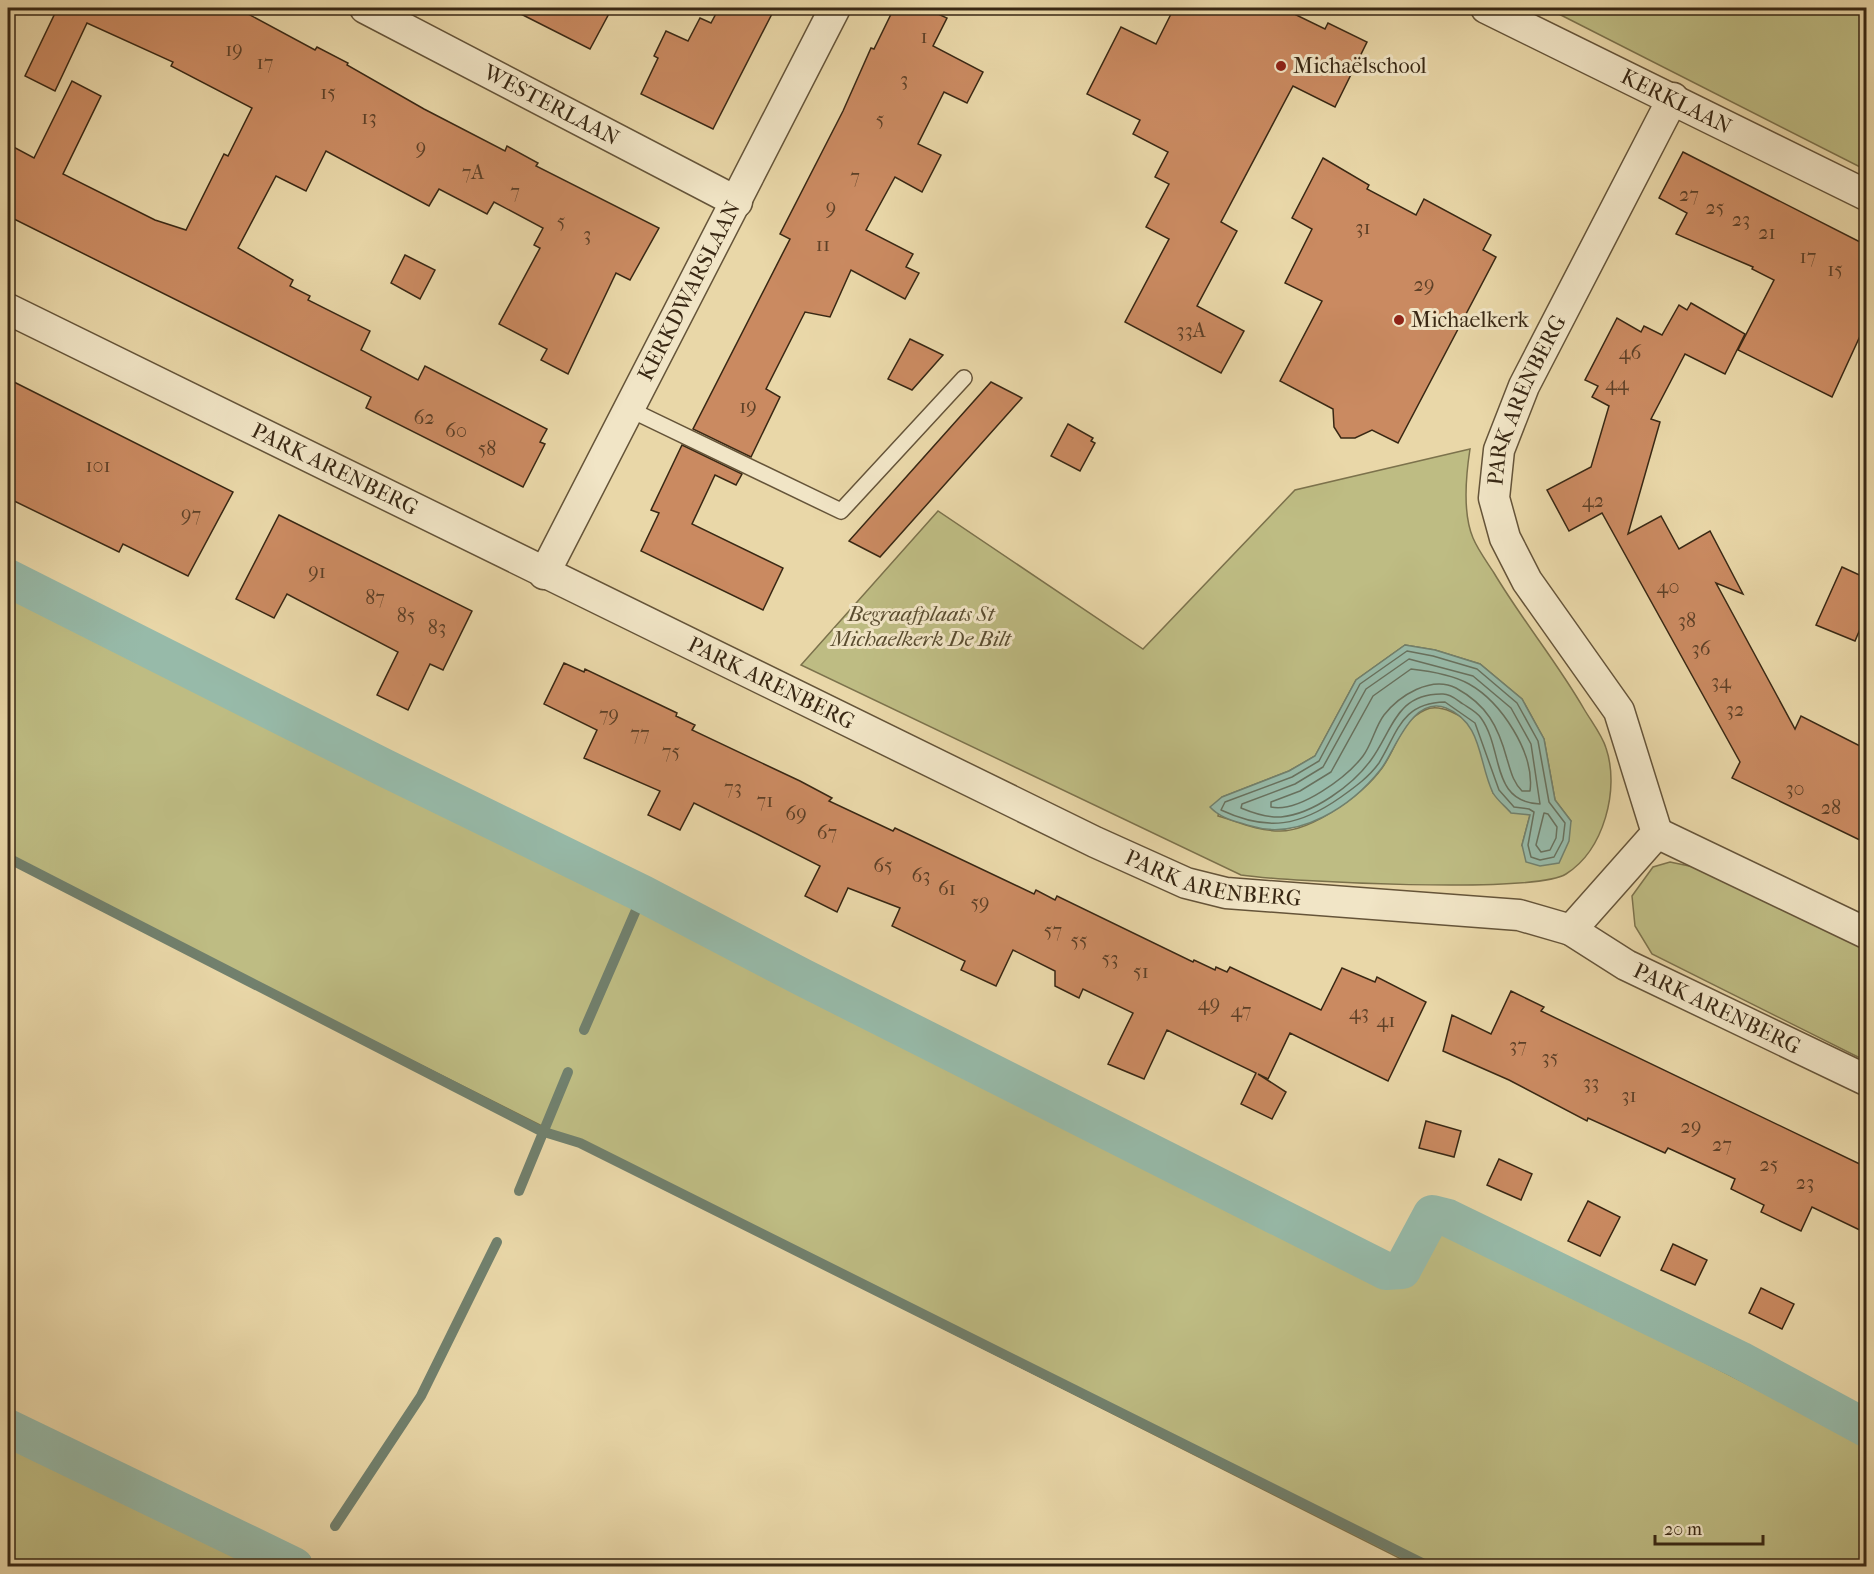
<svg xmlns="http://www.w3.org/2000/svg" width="1874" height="1574" font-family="'IM FELL French Canon',serif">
<rect width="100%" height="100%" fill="#e9d7a8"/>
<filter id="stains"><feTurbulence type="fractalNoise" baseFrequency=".00333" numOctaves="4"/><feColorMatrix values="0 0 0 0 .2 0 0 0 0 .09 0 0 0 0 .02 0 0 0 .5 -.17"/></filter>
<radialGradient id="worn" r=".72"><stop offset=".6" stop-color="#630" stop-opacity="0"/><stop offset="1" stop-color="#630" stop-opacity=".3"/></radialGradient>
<g fill="#bebc83" stroke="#7c724c" stroke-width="1.5" fill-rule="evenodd">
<path d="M 1547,8 L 1866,8 L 1866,170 Z"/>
<path d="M 1470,449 C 1466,475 1462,512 1473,538 C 1478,550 1487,562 1494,573 C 1522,620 1557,662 1584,709 C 1591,721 1602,735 1606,748 C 1620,789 1604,850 1566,874 C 1534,894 1288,882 1241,875 L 801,665 L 938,511 L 1143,649 L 1295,490 ZM 1405,645 L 1435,650 L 1480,664 L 1522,699 L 1544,739 L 1555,800 L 1571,821 L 1522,845 L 1530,815 L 1493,793 C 1487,772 1482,748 1472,728 C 1464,715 1439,703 1425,710 C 1400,721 1397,748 1382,768 C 1364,793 1313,831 1280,831 C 1258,831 1238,822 1218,816 L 1222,797 L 1289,771 L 1315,756 L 1356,680 Z"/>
<path d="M 8,576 L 1398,1261 L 1437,1225 L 1866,1445 L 1866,1566 L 1415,1566 L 8,857 Z"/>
<path d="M 1670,862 L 1694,867 L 1866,945 L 1866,1061 L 1652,954 L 1635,926 L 1632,896 L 1653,867 Z"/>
<path d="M 8,1425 L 296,1566 L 8,1566 Z"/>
</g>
<path fill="#97baa9" stroke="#71806d" stroke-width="1.5" d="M 1405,645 L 1435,650 L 1480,664 L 1522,699 L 1544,739 L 1555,800 L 1571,821 L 1569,841 L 1559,863 L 1540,866 L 1526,862 L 1522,845 L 1530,815 L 1511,813 C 1506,807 1497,800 1493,793 C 1478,762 1483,723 1446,708 C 1412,695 1395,751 1381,769 C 1352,806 1299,841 1251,826 C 1236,821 1221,819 1210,807 L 1222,797 L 1289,771 L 1315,756 L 1356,680 Z"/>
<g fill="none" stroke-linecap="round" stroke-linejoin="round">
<g stroke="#68715e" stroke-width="1.5">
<path d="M 1407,651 L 1433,656 L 1477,669 L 1517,703 L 1538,741 L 1549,802 L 1565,823 L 1563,840 L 1554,857 L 1540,860 L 1531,857 L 1528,845 L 1534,812 L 1529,809 L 1514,807 L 1499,790 L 1475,723 L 1445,702 C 1401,703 1398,732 1379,763 C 1369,777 1355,787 1341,797 C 1300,826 1268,832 1221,810 L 1225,802 L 1292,777 L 1319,761 L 1360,684 Z"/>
<path d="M 1409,659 L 1473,676 L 1511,708 L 1531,744 L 1540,804 C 1490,802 1504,750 1481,718 C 1477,712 1469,708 1463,704 C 1457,700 1451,694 1443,694 C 1396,693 1393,730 1371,760 C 1353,785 1313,814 1281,817 C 1267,818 1253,813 1241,808 L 1242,804 L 1295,784 L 1323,767 L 1366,689 Z"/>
<path d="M 1411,669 C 1429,671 1453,675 1469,684 C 1501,702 1535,753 1530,791 L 1522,791 C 1513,782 1511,772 1507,759 C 1498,726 1487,705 1456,688 C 1431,675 1399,696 1384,715 C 1375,727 1372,744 1363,756 C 1347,777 1299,813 1271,807 L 1271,802 L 1300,791 L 1331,772 L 1373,696 Z"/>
<path d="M 1544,813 L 1548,814 L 1557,827 L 1556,838 L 1550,850 L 1541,852 L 1536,845 Z"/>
</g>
<g stroke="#71806d" stroke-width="10">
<path d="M 8,858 L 541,1131 L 580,1143 L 1428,1566"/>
<path d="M 584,1030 L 643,894"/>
<path d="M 519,1191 L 568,1072"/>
<path d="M 335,1526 L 421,1396 L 497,1242"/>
<path d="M 298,1566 L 306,1559"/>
</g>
<g stroke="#97baa9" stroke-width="38">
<path d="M 8,578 L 385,768 L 643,894 L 802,977 L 1386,1271 L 1402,1270 L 1432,1214 L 1448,1218 L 1740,1360 L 1866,1428"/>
<path d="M 8,1428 L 294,1566"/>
</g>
</g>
<g fill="#ca8a61" stroke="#392814" stroke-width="1.5">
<path d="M 52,8 L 237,8 L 315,50 L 317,47 L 348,63 L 347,65 L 424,109 L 505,151 L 507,146 L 538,163 L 536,166 L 659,228 L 630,280 L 616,273 L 568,374 L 541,360 L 547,349 L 499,324 L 540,248 L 534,245 L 543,228 L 494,202 L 487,214 L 439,189 L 429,206 L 326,151 L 306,191 L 276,176 L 238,248 L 293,280 L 290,286 L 310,296 L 308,300 L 370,331 L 361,350 L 418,380 L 425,366 L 547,429 L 540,442 L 545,444 L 523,487 L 366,408 L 371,397 L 8,216 L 8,144 L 34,158 L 72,81 L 101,96 L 63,174 L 155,220 L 186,230 L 224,154 L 228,156 L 252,108 L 171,66 L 173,62 L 87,23 L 55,91 L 25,76 L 57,9 Z"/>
<path d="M 509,8 L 612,8 L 590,49 Z"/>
<path d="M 719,8 L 775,8 L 713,129 L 641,94 L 658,58 L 654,56 L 666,31 L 688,41 L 700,18 L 711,23 Z"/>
<path d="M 894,8 L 925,8 L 947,18 L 933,46 L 983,72 L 967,103 L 944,92 L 918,144 L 941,155 L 922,192 L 895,177 L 866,230 L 913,254 L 906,267 L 919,273 L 905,299 L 851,270 L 830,317 L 805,312 L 766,389 L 780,397 L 751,457 L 693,429 L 790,239 L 780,234 L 843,111 L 871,48 L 874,49 Z"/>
<path d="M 1174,8 L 1282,8 L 1325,29 L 1328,23 L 1367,42 L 1335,107 L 1293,86 L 1221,222 L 1237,231 L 1197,306 L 1244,331 L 1221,373 L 1125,322 L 1169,239 L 1146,227 L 1169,184 L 1155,177 L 1168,152 L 1133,134 L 1140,120 L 1087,94 L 1121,27 L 1156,44 Z"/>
<path d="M 1683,152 L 1866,245 L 1866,323 L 1832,397 L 1738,350 L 1774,280 L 1752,269 L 1753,267 L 1676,234 L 1687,213 L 1659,198 Z"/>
<path d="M 1323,158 L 1369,185 L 1367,189 L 1416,215 L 1424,199 L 1491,235 L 1483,250 L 1496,257 L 1398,443 L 1372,430 L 1355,438 L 1341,438 L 1334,427 L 1333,409 L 1280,381 L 1322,301 L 1285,283 L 1312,229 L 1292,218 Z"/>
<path d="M 405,255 L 435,270 L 420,299 L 391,283 Z"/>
<path d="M 1691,303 L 1745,334 L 1725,374 L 1685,354 L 1651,419 L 1660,422 L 1628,534 L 1661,516 L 1679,549 L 1710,531 L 1743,594 L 1716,583 L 1795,729 L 1801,716 L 1866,749 L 1866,843 L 1732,778 L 1740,762 L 1602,513 L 1569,531 L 1547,490 L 1591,467 L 1609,406 L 1592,397 L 1598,386 L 1585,380 L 1617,318 L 1641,332 L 1644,326 L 1662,335 L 1679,305 L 1687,310 Z"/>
<path d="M 910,339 L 943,355 L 912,390 L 888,379 Z"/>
<path d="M 8,379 L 233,492 L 188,576 L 123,544 L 119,552 L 8,498 Z"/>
<path d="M 991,382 L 1022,398 L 880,557 L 849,541 Z"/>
<path d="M 1068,424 L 1093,438 L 1091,441 L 1095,443 L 1080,471 L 1051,456 Z"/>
<path d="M 682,445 L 742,474 L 736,485 L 715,475 L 692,524 L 783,568 L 763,610 L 641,551 L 659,513 L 651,510 Z"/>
<path d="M 279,515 L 472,611 L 443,670 L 430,664 L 408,710 L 377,695 L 398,652 L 287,594 L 274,618 L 236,599 Z"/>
<path d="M 1842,567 L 1866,578 L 1866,615 L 1855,641 L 1816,625 Z"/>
<path d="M 564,663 L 584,672 L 585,669 L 677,713 L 676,716 L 695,725 L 692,730 L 800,781 L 832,798 L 829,801 L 893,831 L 895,828 L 1034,894 L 1036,890 L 1055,900 L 1057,896 L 1193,962 L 1194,960 L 1215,970 L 1216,967 L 1227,972 L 1230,967 L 1321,1010 L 1342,968 L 1375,982 L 1377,977 L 1426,1002 L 1388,1081 L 1290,1033 L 1268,1079 L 1258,1074 L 1286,1092 L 1272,1119 L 1241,1104 L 1256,1073 L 1167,1030 L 1144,1079 L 1108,1064 L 1133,1013 L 1083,989 L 1079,998 L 1055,986 L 1055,971 L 1013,950 L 996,986 L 961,970 L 965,961 L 892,926 L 900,908 L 848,888 L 837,912 L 805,896 L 820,866 L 757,834 L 694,803 L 680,830 L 648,815 L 660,791 L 584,758 L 597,730 L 544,704 Z"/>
<path d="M 1511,991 L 1544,1007 L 1541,1011 L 1866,1167 L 1866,1233 L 1812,1207 L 1801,1231 L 1761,1212 L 1764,1205 L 1731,1189 L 1735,1179 L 1668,1148 L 1665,1153 L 1588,1118 L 1587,1121 L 1509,1080 L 1443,1051 L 1452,1015 L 1491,1034 Z"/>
<path d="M 1426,1121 L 1461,1131 L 1454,1157 L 1419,1148 Z"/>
<path d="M 1499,1159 L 1532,1174 L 1521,1200 L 1487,1185 Z"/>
<path d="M 1588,1201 L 1620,1217 L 1600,1256 L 1568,1241 Z"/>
<path d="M 1673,1244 L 1707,1260 L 1695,1285 L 1661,1270 Z"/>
<path d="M 1761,1288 L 1794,1304 L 1782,1329 L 1749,1313 Z"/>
</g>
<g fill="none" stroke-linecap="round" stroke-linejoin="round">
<defs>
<path id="lane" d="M 631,410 L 841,511 L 964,378"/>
<g id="street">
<path id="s1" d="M 365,8 L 737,202"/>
<path id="s2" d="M 1486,8 L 1866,195"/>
<path id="s3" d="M 8,309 L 1095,842 L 1186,883 L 1226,893 L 1519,915 L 1571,930 L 1657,833 L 1619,711 L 1527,581 L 1505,538 L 1494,498 L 1499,450 L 1524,386 L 1673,98"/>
<path id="s4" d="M 544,574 L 835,8"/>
<path d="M 1657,833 L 1866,933"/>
<path id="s5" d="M 1571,930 L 1626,965 L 1866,1080"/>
</g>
</defs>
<use href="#lane" stroke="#655439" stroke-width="18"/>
<use href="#street" stroke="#655439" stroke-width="33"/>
<use href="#lane" stroke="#f1e5c6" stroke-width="15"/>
<use href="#street" stroke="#f1e5c6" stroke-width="30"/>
</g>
<g fill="#8f2418" stroke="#f1e5c6" stroke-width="2">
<circle cx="1281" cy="66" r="6"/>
<circle cx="1399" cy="320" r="6"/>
</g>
<g text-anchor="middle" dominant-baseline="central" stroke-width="6" stroke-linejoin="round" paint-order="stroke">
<g font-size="20" fill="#5d4027">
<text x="924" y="36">1</text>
<text x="234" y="49">19</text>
<text x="265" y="62">17</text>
<text x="904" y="79">3</text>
<text x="328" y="92">15</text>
<text x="369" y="117">13</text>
<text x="880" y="119">5</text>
<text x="421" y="147">9</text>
<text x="473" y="172">7A</text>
<text x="855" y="176">7</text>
<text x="515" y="191">7</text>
<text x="1689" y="194">27</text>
<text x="831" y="207">9</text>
<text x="1715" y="207">25</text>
<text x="1741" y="219">23</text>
<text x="561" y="221">5</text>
<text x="1363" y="227">31</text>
<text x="1767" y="232">21</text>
<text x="587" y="234">3</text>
<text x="823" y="244">11</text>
<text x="1808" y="256">17</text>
<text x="1835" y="269">15</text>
<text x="1424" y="284">29</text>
<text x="1191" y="330">33A</text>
<text x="1630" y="352">46</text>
<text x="1617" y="383">44</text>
<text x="748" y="406">19</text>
<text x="424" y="417">62</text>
<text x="456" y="430">60</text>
<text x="487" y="448">58</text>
<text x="98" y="465">101</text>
<text x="1593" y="500">42</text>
<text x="191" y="514">97</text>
<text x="317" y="571">91</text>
<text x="1668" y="586">40</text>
<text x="375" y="597">87</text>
<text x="406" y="615">85</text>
<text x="1687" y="620">38</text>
<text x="437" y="627">83</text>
<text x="1701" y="648">36</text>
<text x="1721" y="681">34</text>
<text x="1735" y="709">32</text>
<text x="609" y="714">79</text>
<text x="640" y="733">77</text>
<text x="671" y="751">75</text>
<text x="733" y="787">73</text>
<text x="1795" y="788">30</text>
<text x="765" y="800">71</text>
<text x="1831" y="807">28</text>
<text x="796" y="813">69</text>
<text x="827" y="832">67</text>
<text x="883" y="865">65</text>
<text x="921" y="875">63</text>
<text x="947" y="888">61</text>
<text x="980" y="902">59</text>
<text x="1053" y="930">57</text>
<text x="1079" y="940">55</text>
<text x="1110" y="958">53</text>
<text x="1141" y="971">51</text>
<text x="1209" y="1003">49</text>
<text x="1241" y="1010">47</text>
<text x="1359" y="1012">43</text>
<text x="1386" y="1020">41</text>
<text x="1518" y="1045">37</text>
<text x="1550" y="1057">35</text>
<text x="1591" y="1082">33</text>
<text x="1629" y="1095">31</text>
<text x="1691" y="1126">29</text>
<text x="1722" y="1144">27</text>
<text x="1769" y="1164">25</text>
<text x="1805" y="1182">23</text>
</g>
<g font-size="22" fill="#392814" stroke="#f1e5c6" text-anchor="start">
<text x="1293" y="66">Michaëlschool</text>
<text x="1411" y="320">Michaelkerk</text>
</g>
<g font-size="22" fill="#392814" stroke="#f1e5c6">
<text stroke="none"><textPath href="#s2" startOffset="212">KERKLAAN</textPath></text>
<text stroke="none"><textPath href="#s1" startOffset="210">WESTERLAAN</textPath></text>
<text stroke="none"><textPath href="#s4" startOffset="318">KERKDWARSLAAN</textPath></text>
<text stroke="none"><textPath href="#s3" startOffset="2310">PARK ARENBERG</textPath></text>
<text stroke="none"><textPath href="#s3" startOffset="364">PARK ARENBERG</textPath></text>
<text stroke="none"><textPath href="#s3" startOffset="850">PARK ARENBERG</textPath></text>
<text stroke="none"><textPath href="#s3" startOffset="1336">PARK ARENBERG</textPath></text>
<text stroke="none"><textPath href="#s5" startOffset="166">PARK ARENBERG</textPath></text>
</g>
<g font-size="22" font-style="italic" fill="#5a4d30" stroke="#f1e5c6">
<text x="921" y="614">Begraafplaats St<tspan x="921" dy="25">Michaelkerk De Bilt</tspan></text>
</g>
</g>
<rect width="1874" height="1574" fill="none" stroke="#e9d7a8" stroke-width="30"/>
<rect x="9" y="9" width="1856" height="1556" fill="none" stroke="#392814" stroke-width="3"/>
<rect x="15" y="15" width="1844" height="1544" fill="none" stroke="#392814" stroke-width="1.5"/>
<path d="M1655 1535v9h108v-9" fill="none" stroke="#392814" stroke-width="3"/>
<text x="1664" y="1535" font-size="18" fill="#392814" stroke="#f1e5c6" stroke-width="4.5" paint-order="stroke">20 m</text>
<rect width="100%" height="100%" filter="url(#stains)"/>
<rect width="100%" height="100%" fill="url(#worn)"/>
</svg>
